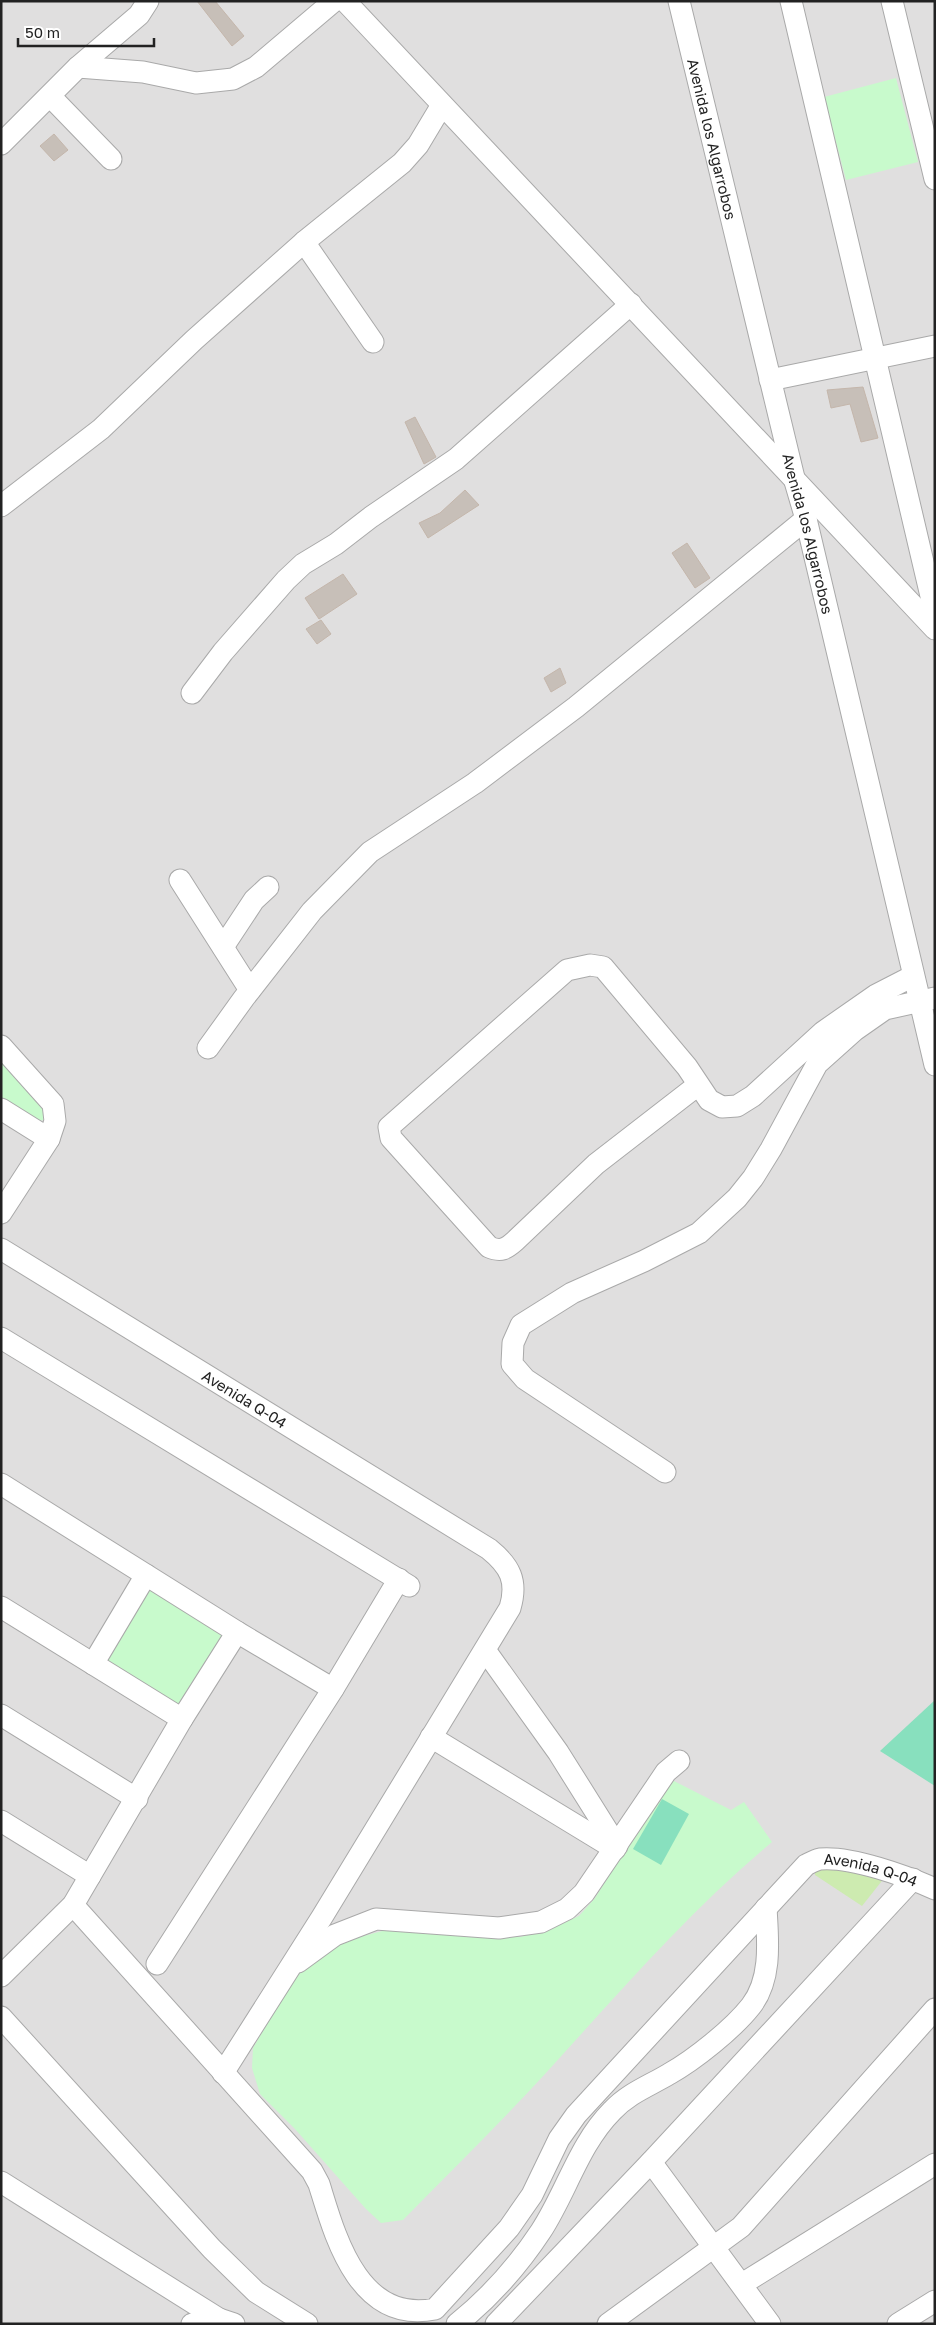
<svg xmlns="http://www.w3.org/2000/svg" width="936" height="2325" font-family="'Golos Text',sans-serif">
<rect width="100%" height="100%" fill="#f2efe9"/>
<rect fill="#e0dfdf" x="1" y="1" width="934" height="2323"/>
<path fill="#cdebb0" d="M 815,1866 L 885,1877 L 862,1906 L 815,1875 Z"/>
<g fill="#c8facc">
<path d="M 896,78 L 918,162 L 846,180 L 824,97 Z"/>
<path d="M 1,1055 L 47,1106 L 43,1120 L 35,1122 L 1,1103 Z"/>
<path d="M 151,1587 L 228,1629 L 180,1708 L 107,1664 L 107,1657 Z"/>
<path d="M 670,1779 L 731,1810 L 744,1802 L 772,1842 C 689,1911 618,1994 545,2074 C 499,2124 450,2172 403,2220 L 381,2223 L 366,2209 L 295,2129 L 260,2094 L 252,2068 L 253,2048 L 296,1974 L 337,1943 L 390,1929 L 520,1937 L 548,1930 L 579,1916 L 595,1898 Z"/>
</g>
<g fill="#88e0be">
<path d="M 935,1700 L 935,1786 L 880,1751 Z"/>
<path d="M 662,1799 L 689,1814 L 661,1865 L 633,1849 Z"/>
</g>
<g fill="#c7bfb8" stroke="#c4b6ab">
<path d="M 197,1 L 215,1 L 244,36 L 232,46 Z"/>
<path d="M 54,134 L 68,150 L 54,161 L 40,146 Z"/>
<path d="M 863,387 L 878,438 L 861,442 L 850,404 L 831,408 L 827,390 Z"/>
<path d="M 415,417 L 436,457 L 424,464 L 405,422 Z"/>
<path d="M 465,490 L 479,505 L 428,538 L 419,523 L 440,513 Z"/>
<path d="M 687,543 L 710,578 L 695,588 L 672,553 Z"/>
<path d="M 343,574 L 357,594 L 319,619 L 305,598 Z"/>
<path d="M 321,620 L 331,634 L 317,644 L 306,629 Z"/>
<path d="M 560,668 L 566,683 L 551,692 L 544,678 Z"/>
</g>
<g fill="none" stroke-linecap="round" stroke-linejoin="round">
<defs>
<g id="minor">
<path d="M 345,1 L 935,629"/>
<path id="s1" d="M 679,1 L 794,478 L 806,519 L 935,1065"/>
<path d="M 791,1 L 935,613"/>
<path d="M 892,1 L 935,179"/>
<path d="M 78,67 L 143,72 L 196,83 L 233,79 L 256,67 L 334,1"/>
<path d="M 50,96 L 111,159"/>
<path d="M 1,144 L 78,67 L 139,15 L 148,1"/>
<path d="M 304,242 L 373,342"/>
<path d="M 770,380 L 935,346"/>
<path d="M 1,506 L 101,429 L 194,340 L 304,242 L 402,163 L 418,145 L 442,105"/>
<path d="M 192,693 L 223,652 L 286,580 L 303,564 L 336,544 L 371,517 L 456,459 L 631,304"/>
<path d="M 180,880 L 250,990"/>
<path d="M 223,947 L 254,900 L 268,887"/>
<path d="M 1,1046 L 53,1104 L 55,1121 L 49,1139 L 1,1213"/>
<path d="M 208,1048 L 244,998 L 312,911 L 370,852 L 475,783 L 576,707 L 806,519"/>
<path d="M 698,1085 L 596,1164 L 515,1241 C 506,1249 501,1252 489,1247 L 391,1138 L 389,1127 L 567,970 L 590,965 L 603,967 L 687,1067 L 709,1100 L 722,1107 L 737,1106 L 753,1096 L 823,1032 L 876,995 L 913,976"/>
<path d="M 1,1109 L 49,1139"/>
<path id="s2" d="M 1,1249 L 489,1549 C 510,1566 518,1581 510,1608 L 322,1917 L 223,2073"/>
<path d="M 1,1338 L 409,1586"/>
<path d="M 665,1472 L 525,1379 L 512,1364 L 513,1343 L 521,1325 L 572,1293 L 644,1261 L 699,1233 L 737,1198 L 753,1178 L 771,1149 L 817,1064 L 855,1030 L 885,1009 L 935,998"/>
<path d="M 1,1484 L 237,1632 L 333,1689"/>
<path d="M 1,1607 L 182,1719"/>
<path d="M 485,1650 L 558,1752 L 617,1846"/>
<path d="M 93,1664 L 146,1575"/>
<path d="M 1,1715 L 137,1799"/>
<path d="M 431,1737 L 615,1849"/>
<path d="M 1,1821 L 90,1876"/>
<path id="s3" d="M 73,1905 L 312,2171 L 319,2184 C 334,2232 357,2325 435,2309 L 509,2228 L 532,2195 L 559,2139 L 576,2115 L 806,1865 C 810,1863 815,1860 820,1859 C 851,1856 906,1876 935,1889"/>
<path d="M 298,1962 L 335,1935 L 376,1919 L 499,1928 L 541,1922 L 567,1909 L 584,1893 L 666,1772 L 679,1761"/>
<path d="M 157,1964 L 333,1689 L 399,1579"/>
<path d="M 1,1976 L 73,1905 L 182,1719 L 237,1632"/>
<path d="M 1,2017 L 212,2249 L 256,2292 L 307,2324"/>
<path d="M 651,2162 L 770,2324"/>
<path d="M 1,2182 L 219,2319"/>
<path d="M 742,2284 L 935,2164"/>
<path d="M 192,2324 L 219,2319 L 234,2324"/>
<path d="M 457,2324 C 489,2298 518,2266 541,2231 C 566,2193 579,2144 612,2111 C 629,2093 649,2086 669,2074 C 694,2060 733,2029 751,2006 C 772,1979 768,1941 766,1908"/>
<path d="M 496,2324 L 651,2162 L 913,1879"/>
<path d="M 608,2324 L 741,2227 L 935,2009"/>
<path d="M 898,2324 L 935,2301"/>
</g>
</defs>
<use href="#minor" stroke="#a9a9a9" stroke-width="23"/>
<use href="#minor" stroke="#fff" stroke-width="21"/>
</g>
<g text-anchor="middle" dominant-baseline="central" stroke-width="5" stroke-linejoin="round" paint-order="stroke">
<g font-size="15" fill="#222" stroke="#fff">
<text stroke="none"><textPath href="#s1" startOffset="142">Avenida los Algarrobos</textPath></text>
<text stroke="none"><textPath href="#s1" startOffset="548">Avenida los Algarrobos</textPath></text>
<text stroke="none"><textPath href="#s2" startOffset="286">Avenida Q-04</textPath></text>
<text stroke="none"><textPath href="#s3" startOffset="1211">Avenida Q-04</textPath></text>
</g>
</g>
<rect width="936" height="2325" fill="none" stroke="#222222" stroke-width="5"/>
<path d="M18 38v8h136v-8" fill="none" stroke="#222222" stroke-width="2.5"/>
<text x="25" y="38" font-size="15" fill="#222222" stroke="#ffffff" stroke-width="4" paint-order="stroke">50 m</text>
</svg>
